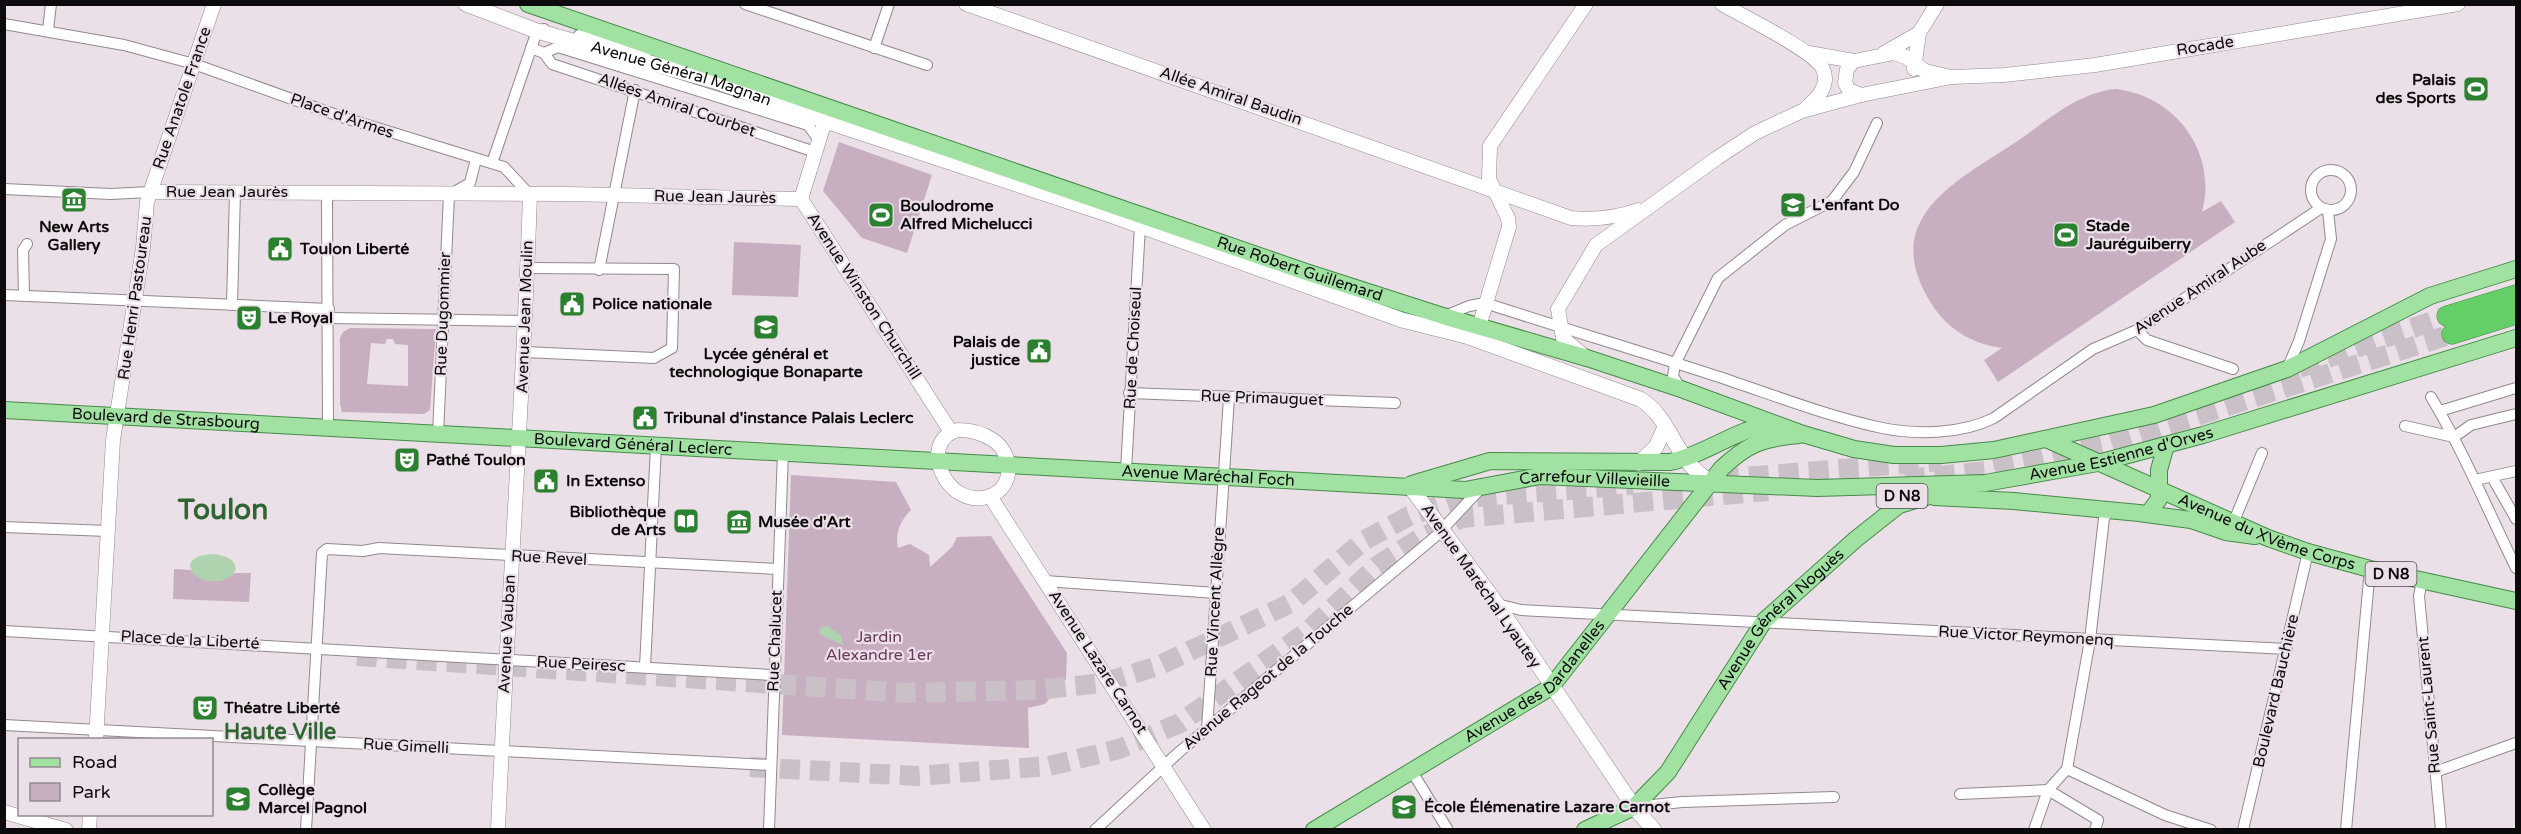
<svg xmlns="http://www.w3.org/2000/svg" width="2521" height="834" font-family="'Varela Round',sans-serif">
<rect width="100%" height="100%" fill="#ebe0e8"/>
<g fill="#c7aec0" fill-rule="evenodd">
<path d="M 2115,89 C 2176,95 2218,153 2202,212 L 2221,201 L 2235,222 L 1998,382 L 1984,360 L 2002,348 C 1972,344 1947,329 1931,303 C 1877,217 1959,180 2019,140 C 2049,119 2078,93 2115,89 Z"/>
<path d="M 839,142 L 932,175 L 907,253 L 862,238 L 823,191 Z"/>
<path d="M 734,242 L 801,245 L 798,297 L 732,295 Z"/>
<path d="M 350,328 L 436,329 L 430,410 L 424,414 L 342,412 L 340,404 L 340,338 L 343,332 ZM 387,339 L 393,339 L 395,344 L 408,345 L 408,386 L 367,384 L 371,343 L 385,344 Z"/>
<path d="M 791,475 L 896,482 L 911,510 C 900,521 895,533 898,548 L 910,544 L 929,555 L 930,567 L 952,547 L 957,537 L 991,536 L 1067,653 L 1066,679 L 1045,704 L 1028,708 L 1029,748 L 782,735 Z"/>
<path d="M 174,569 L 191,570 L 204,580 L 218,581 L 235,573 L 251,573 L 249,602 L 173,599 Z"/>
</g>
<g fill="#b0d3af">
<path d="M 214,554 C 224,556 234,557 236,569 C 229,587 194,585 190,566 C 192,555 204,555 214,554 Z"/>
<path d="M 827,626 L 841,635 L 843,645 L 819,634 L 821,627 Z"/>
</g>
<g fill="none" stroke-linecap="round" stroke-linejoin="round">
<g stroke="#cac0c7" stroke-width="20" stroke-dasharray="20 10" stroke-linecap="butt">
<path d="M 2299,368 L 2447,316"/>
<path d="M 1719,479 L 1941,461"/>
<path d="M 1905,479 L 1988,471 L 2109,444 L 2452,334"/>
<path d="M 357,656 L 908,693 L 1036,690 L 1103,683 L 1158,666 L 1291,603 L 1363,541 L 1409,516 L 1456,500 L 1478,497 L 1633,485"/>
<path d="M 750,767 L 917,776 L 1049,766 L 1119,749 L 1180,723 L 1308,631 L 1377,566 L 1419,539 L 1462,518 L 1768,491"/>
</g>
<defs>
<g id="minor">
<path d="M 745,4 L 927,65"/>
<path d="M 4,24 L 124,45 L 194,64 L 345,118 L 504,167 L 530,195"/>
<path d="M 48,30 L 51,4"/>
<path d="M 579,35 L 646,52"/>
<path d="M 531,48 L 544,53 L 552,64 L 815,152"/>
<path d="M 874,48 L 889,4"/>
<path d="M 544,53 L 558,47 L 808,125 L 819,140"/>
<path d="M 492,163 L 537,31 L 544,29"/>
<circle cx="2331" cy="190" r="20"/>
<path d="M 4,189 L 111,194 L 150,192"/>
<path d="M 599,270 L 635,90"/>
<path d="M 4,295 L 329,309"/>
<path d="M 24,296 L 23,250 L 27,244"/>
<path d="M 232,305 L 235,192"/>
<path d="M 1445,316 L 1469,306 L 1485,303 C 1562,328 1640,351 1716,376 C 1771,394 1826,416 1882,428 C 1917,435 1962,434 1994,418 L 2093,349 L 2137,330 L 2321,208"/>
<path d="M 328,318 L 526,321"/>
<path d="M 2137,330 L 2147,340 L 2233,369"/>
<path d="M 525,352 L 654,358 L 672,348 L 674,269 L 527,268"/>
<path d="M 2287,369 L 2299,341 L 2331,239 L 2328,211"/>
<path d="M 1681,389 L 1673,376 L 1675,364 L 1718,278 L 1785,225 L 1832,201 L 1854,172 L 1877,123"/>
<path d="M 1129,393 L 1395,403"/>
<path d="M 2431,397 C 2464,452 2488,511 2516,568"/>
<path d="M 2440,411 L 2516,388"/>
<path d="M 2405,426 L 2454,437 L 2471,425 L 2516,414"/>
<path d="M 328,428 L 327,200 L 331,193"/>
<path d="M 438,434 L 449,195 L 470,183 L 476,159"/>
<path d="M 1126,470 L 1140,226 L 1137,222"/>
<path d="M 2492,477 L 2516,519"/>
<path d="M 2475,480 L 2516,471"/>
<path d="M 2234,521 L 2262,453"/>
<path d="M 4,527 L 108,531"/>
<path d="M 1045,581 L 1216,593"/>
<path d="M 2422,581 L 2419,596 L 2441,830"/>
<path d="M 1497,604 L 1521,610 L 2287,649"/>
<path d="M 4,631 L 772,675"/>
<path d="M 645,667 L 656,446"/>
<path d="M 4,725 L 771,765"/>
<path d="M 1207,729 L 1229,398"/>
<path d="M 2067,769 L 2165,815 L 2211,830"/>
<path d="M 1411,770 L 1448,830"/>
<path d="M 2435,772 L 2516,743"/>
<path d="M 2048,790 L 2098,820 L 2095,830"/>
<path d="M 1960,794 L 2048,790"/>
<path d="M 1634,807 L 1682,802 L 1834,797"/>
<path d="M 306,830 L 322,553 L 327,549 L 363,551 L 379,548 L 778,569"/>
<path d="M 769,830 L 783,452"/>
<path d="M 1095,830 L 1178,753 L 1436,536 L 1481,488"/>
<path d="M 2034,830 L 2048,790 L 2067,769 L 2090,640 L 2104,518 L 2110,510"/>
<path d="M 2243,830 L 2308,552"/>
<path d="M 2346,830 L 2370,569"/>
</g>
<g id="tertiary">
<path d="M 966,4 L 1571,218 C 1595,220 1615,218 1638,210"/>
<path d="M 1722,4 C 1742,16 1815,51 1823,69 C 1830,85 1818,98 1806,108"/>
<path d="M 1809,53 L 1854,61 L 1894,53 L 1906,57 L 1925,71 L 1947,76"/>
<path d="M 1884,53 L 1919,33"/>
<path d="M 1854,61 L 1847,69 L 1845,83 L 1849,90 L 1861,95"/>
<path d="M 1914,69 L 1919,33 L 1937,4"/>
<path d="M 825,121 L 801,199 L 951,432"/>
<path d="M 150,192 L 566,194 L 801,199"/>
<path d="M 1486,336 L 1481,326 L 1481,320 L 1509,227 L 1508,218 L 1489,179 L 1490,146 L 1586,4"/>
<path d="M 1583,355 L 1563,338 L 1558,309 L 1596,245 L 1717,158 L 1755,133 L 1802,111 L 1861,95 L 1952,77 L 2004,75 L 2095,65 L 2458,4"/>
<path d="M 958,430 C 970,430 983,433 993,440 C 1013,453 1015,487 990,496 C 947,512 916,441 958,430 Z"/>
<path d="M 990,496 L 1204,830"/>
<path d="M 96,740 L 113,440 L 143,248 L 147,202 L 214,4"/>
<path d="M 4,812 L 66,830"/>
<path d="M 89,830 L 90,814"/>
<path d="M 498,830 C 507,618 523,407 530,195"/>
</g>
<g id="secondary">
<path id="s1" d="M 466,4 L 537,31 L 718,82 L 825,121 L 1113,216 L 1402,320 L 1466,336 L 1640,399 C 1673,419 1672,459 1711,482"/>
<path d="M 1639,463 L 1656,447 L 1665,427"/>
<path d="M 1409,485 L 1497,604 L 1634,807 L 1654,830"/>
</g>
<g id="primary">
<path id="s2" d="M 528,4 L 1306,272 L 1443,316 L 1587,358 L 1681,389 L 1803,434 L 1854,449 L 1894,455 L 1941,455 L 1994,450 L 2154,415 L 2287,369 L 2430,296 L 2516,269"/>
<path id="s3" d="M 4,410 L 1465,490 L 1540,476 L 1817,488 L 1985,483 L 2098,463 L 2203,435 L 2516,338"/>
<path id="s4" d="M 2046,439 L 2268,538 L 2308,552 L 2370,569 L 2516,601"/>
<path d="M 1412,484 L 1490,461 L 1670,462 C 1707,454 1734,430 1771,424"/>
<path d="M 1934,497 L 2014,501 L 2139,513 L 2191,520 L 2226,532 L 2255,536"/>
<path d="M 2148,514 L 2159,499 L 2159,470 L 2166,445"/>
<path id="s5" d="M 1314,830 L 1551,687 L 1721,469 C 1747,444 1763,438 1799,435"/>
<path id="s6" d="M 1585,830 L 1634,807 L 1668,772 L 1764,621 L 1856,539 L 1899,505 L 1946,491"/>
</g>
<g id="motorway">
<path d="M 2447,316 L 2516,295"/>
<path d="M 2452,334 L 2516,314"/>
</g>
</defs>
<use href="#minor" stroke="#92888f" stroke-width="12"/>
<use href="#tertiary" stroke="#92888f" stroke-width="15"/>
<use href="#secondary" stroke="#92888f" stroke-width="16"/>
<use href="#primary" stroke="#458a47" stroke-width="18"/>
<use href="#motorway" stroke="#458a47" stroke-width="21"/>
<use href="#minor" stroke="#fff" stroke-width="10"/>
<use href="#tertiary" stroke="#fff" stroke-width="14"/>
<use href="#secondary" stroke="#fff" stroke-width="15"/>
<use href="#primary" stroke="#a1e2a3" stroke-width="16"/>
<use href="#motorway" stroke="#63cf66" stroke-width="20"/>
</g>
<defs>
<symbol id="stadium-square" viewBox="-11 -11 22 22"><rect x="-9" y="-9" width="18" height="18" rx="4" fill="#2b812f" stroke="#ebe0e8"/><path d="M0-5a6.5 5 0 1 0 0 10a6.5 5 0 1 0 0-10ZM-3.5-1.8h7v3.6h-7Z" fill="#fff"/></symbol>
<symbol id="museum-square" viewBox="-11 -11 22 22"><rect x="-9" y="-9" width="18" height="18" rx="4" fill="#2b812f" stroke="#ebe0e8"/><path d="M0-6L6-3V-2H-6V-3ZM-5-1h2V3h-2ZM-1-1h2V3h-2ZM3-1h2V3H3ZM-6 4H6V6H-6Z" fill="#fff"/></symbol>
<symbol id="school-square" viewBox="-11 -11 22 22"><rect x="-9" y="-9" width="18" height="18" rx="4" fill="#2b812f" stroke="#ebe0e8"/><path d="M0-5L7-2L0 1L-7-2ZM-4 1L0 2.5L4 1V4Q0 6-4 4Z" fill="#fff"/></symbol>
<symbol id="civic-square" viewBox="-11 -11 22 22"><rect x="-9" y="-9" width="18" height="18" rx="4" fill="#2b812f" stroke="#ebe0e8"/><path d="M-.6-6.5H3V-4.5H.6V-3L4-1V1h2V6H-6V1h2V-1L-.6-3ZM-1.2 2.5V6h2.4V2.5Z" fill="#fff"/></symbol>
<symbol id="theatre-square" viewBox="-11 -11 22 22"><rect x="-9" y="-9" width="18" height="18" rx="4" fill="#2b812f" stroke="#ebe0e8"/><path d="M-5-5.5Q0-4 5-5.5V0Q5 5 0 6Q-5 5-5 0ZM-3.3-2.5H-1v1.5H-3.3ZM1-2.5H3.3v1.5H1ZM-2.8 1Q0 5.5 2.8 1Z" fill="#fff"/></symbol>
<symbol id="library-square" viewBox="-11 -11 22 22"><rect x="-9" y="-9" width="18" height="18" rx="4" fill="#2b812f" stroke="#ebe0e8"/><path d="M-6-4Q-3-5.5-.7-3.5V5Q-3 3-6 4ZM6-4Q3-5.5 .7-3.5V5Q3 3 6 4Z" fill="#fff"/></symbol>
</defs>
<g fill-rule="evenodd">
<use href="#stadium-square" x="2461" y="74" width="30" height="30"/>
<use href="#museum-square" x="59" y="185" width="30" height="30"/>
<use href="#school-square" x="1778" y="190" width="30" height="30"/>
<use href="#stadium-square" x="866" y="200" width="30" height="30"/>
<use href="#stadium-square" x="2051" y="220" width="30" height="30"/>
<use href="#civic-square" x="265" y="234" width="30" height="30"/>
<use href="#civic-square" x="557" y="289" width="30" height="30"/>
<use href="#theatre-square" x="234" y="303" width="30" height="30"/>
<use href="#school-square" x="751" y="312" width="30" height="30"/>
<use href="#civic-square" x="1024" y="336" width="30" height="30"/>
<use href="#civic-square" x="630" y="403" width="30" height="30"/>
<use href="#theatre-square" x="392" y="445" width="30" height="30"/>
<use href="#civic-square" x="531" y="466" width="30" height="30"/>
<use href="#library-square" x="671" y="506" width="30" height="30"/>
<use href="#museum-square" x="724" y="507" width="30" height="30"/>
<use href="#theatre-square" x="190" y="693" width="30" height="30"/>
<use href="#school-square" x="223" y="784" width="30" height="30"/>
<use href="#school-square" x="1389" y="792" width="30" height="30"/>
</g>
<g text-anchor="middle" dominant-baseline="central" stroke-width="4.5" stroke-linejoin="round" paint-order="stroke">
<g fill="#ebe0e8" stroke="#504a4f" stroke-width="1.5">
<rect x="1876.5" y="484" width="51" height="24" rx="4.5"/>
<rect x="2365.5" y="562" width="51" height="24" rx="4.5"/>
</g>
<g font-size="15" font-weight="bold" fill="#0d0a0d">
<text x="1902" y="496">D N8</text>
<text x="2391" y="574">D N8</text>
</g>
<g font-size="16" fill="#0d0a0d" stroke="#ebe0e8">
<text transform="translate(2205 46) rotate(-9)">Rocade</text>
<text stroke="none"><textPath href="#s1" startOffset="226">Avenue Général Magnan</textPath></text>
<text transform="translate(1231 96) rotate(19)">Allée Amiral Baudin</text>
<text transform="translate(182 98) rotate(-71)">Rue Anatole France</text>
<text transform="translate(677 105) rotate(19)">Allées Amiral Courbet</text>
<text transform="translate(342 116) rotate(19)">Place d'Armes</text>
<text x="227" y="192">Rue Jean Jaurès</text>
<text transform="translate(715 197) rotate(1)">Rue Jean Jaurès</text>
<text stroke="none"><textPath href="#s2" startOffset="816">Rue Robert Guillemard</textPath></text>
<text transform="translate(2200 287) rotate(-34)">Avenue Amiral Aube</text>
<text transform="translate(864 296) rotate(57)">Avenue Winston Churchill</text>
<text transform="translate(135 298) rotate(-82)">Rue Henri Pastoureau</text>
<text transform="translate(443 314) rotate(-88)">Rue Dugommier</text>
<text transform="translate(525 317) rotate(-88)">Avenue Jean Moulin</text>
<text transform="translate(1133 348) rotate(-87)">Rue de Choiseul</text>
<text transform="translate(1262 398) rotate(2)">Rue Primauguet</text>
<text stroke="none"><textPath href="#s3" startOffset="162">Boulevard de Strasbourg</textPath></text>
<text stroke="none"><textPath href="#s3" startOffset="630">Boulevard Général Leclerc</textPath></text>
<text stroke="none"><textPath href="#s3" startOffset="2124">Avenue Estienne d'Orves</textPath></text>
<text stroke="none"><textPath href="#s3" startOffset="1206">Avenue Maréchal Foch</textPath></text>
<text stroke="none"><textPath href="#s3" startOffset="1594">Carrefour Villevieille</textPath></text>
<text stroke="none"><textPath href="#s4" startOffset="240">Avenue du XVème Corps</textPath></text>
<text transform="translate(549 558) rotate(3)">Rue Revel</text>
<text transform="translate(1481 586) rotate(55)">Avenue Maréchal Lyautey</text>
<text transform="translate(1215 602) rotate(-87)">Rue Vincent Allègre</text>
<text stroke="none"><textPath href="#s6" startOffset="294">Avenue Général Noguès</textPath></text>
<text transform="translate(507 634) rotate(-87)">Avenue Vauban</text>
<text transform="translate(2026 636) rotate(3)">Rue Victor Reymonenq</text>
<text transform="translate(190 640) rotate(3)">Place de la Liberté</text>
<text transform="translate(775 641) rotate(-88)">Rue Chalucet</text>
<text transform="translate(1098 662) rotate(57)">Avenue Lazare Carnot</text>
<text transform="translate(581 664) rotate(3)">Rue Peiresc</text>
<text transform="translate(1268 677) rotate(-40)">Avenue Rageot de la Touche</text>
<text stroke="none"><textPath href="#s5" startOffset="268">Avenue des Dardanelles</textPath></text>
<text transform="translate(2276 691) rotate(-77)">Boulevard Bauchière</text>
<text transform="translate(2429 705) rotate(-95)">Rue Saint-Laurent</text>
<text transform="translate(406 746) rotate(3)">Rue Gimelli</text>
</g>
<g font-size="16" font-weight="bold" fill="#0d0a0d" stroke="#ebe0e8" text-anchor="start">
<text x="2456" y="80" text-anchor="end">Palais<tspan x="2456" dy="18">des Sports</tspan></text>
<text x="1812" y="205">L'enfant Do</text>
<text x="900" y="206">Boulodrome<tspan x="900" dy="18">Alfred Michelucci</tspan></text>
<text x="2086" y="226">Stade<tspan x="2086" dy="18">Jauréguiberry</tspan></text>
<text x="74" y="227" text-anchor="middle">New Arts<tspan x="74" dy="18">Gallery</tspan></text>
<text x="300" y="249">Toulon Liberté</text>
<text x="592" y="304">Police nationale</text>
<text x="268" y="318">Le Royal</text>
<text x="1020" y="342" text-anchor="end">Palais de<tspan x="1020" dy="18">justice</tspan></text>
<text x="766" y="354" text-anchor="middle">Lycée général et<tspan x="766" dy="18">technologique Bonaparte</tspan></text>
<text x="664" y="418">Tribunal d'instance Palais Leclerc</text>
<text x="426" y="460">Pathé Toulon</text>
<text x="566" y="481">In Extenso</text>
<text x="666" y="512" text-anchor="end">Bibliothèque<tspan x="666" dy="18">de Arts</tspan></text>
<text x="758" y="522">Musée d'Art</text>
<text x="224" y="708">Théatre Liberté</text>
<text x="258" y="790">Collège<tspan x="258" dy="18">Marcel Pagnol</tspan></text>
<text x="1424" y="807">École Élémenatire Lazare Carnot</text>
</g>
<g font-size="16" fill="#693760" stroke="#ebe0e8">
<text x="879" y="637">Jardin<tspan x="879" dy="18">Alexandre 1er</tspan></text>
</g>
<g font-size="22" font-weight="bold" fill="#2f6530" stroke="#ebe0e8">
<text x="280" y="732">Haute Ville</text>
</g>
<g font-size="28" font-weight="bold" fill="#2f6530" stroke="#ebe0e8">
<text x="223" y="510">Toulon</text>
</g>
</g>
<rect width="2521" height="834" fill="none" stroke="#0d0a0d" stroke-width="12"/>
<rect x="18" y="738" width="195" height="78" fill="#ebe0e8" stroke="#928a90" stroke-width="1.5"/>
<rect x="30" y="758" width="30" height="9" fill="#a1e2a3" stroke="#928a90" stroke-width="1.5"/>
<text x="72" y="768" font-size="18" fill="#0d0a0d">Road</text>
<rect x="30" y="783" width="30" height="18" fill="#c7aec0" stroke="#928a90" stroke-width="1.5"/>
<text x="72" y="798" font-size="18" fill="#0d0a0d">Park</text>
</svg>
